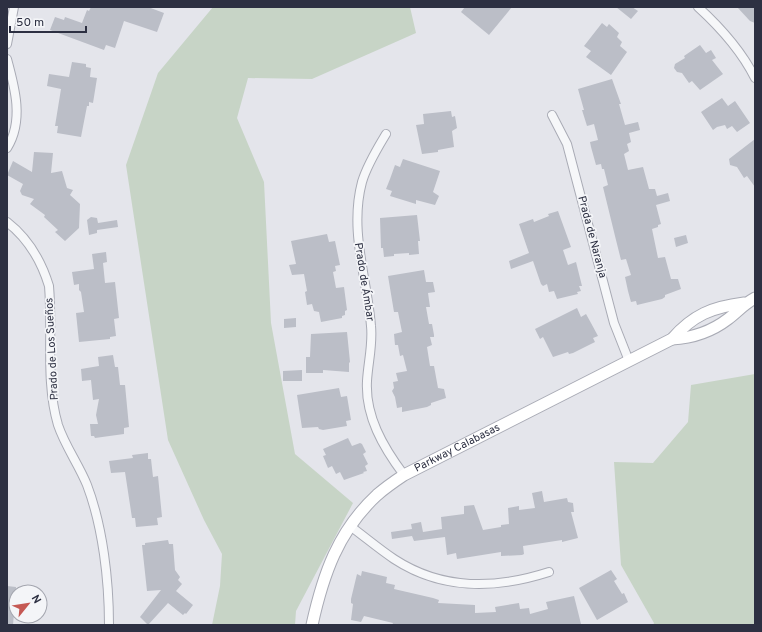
<svg xmlns="http://www.w3.org/2000/svg" width="762" height="632" font-family="Overpass,sans-serif">
<rect width="100%" height="100%" fill="#e4e5eb"/>
<g fill="#c7d4c6">
<path d="M 213,7 L 410,7 L 416,33 L 312,79 L 248,78 L 237,118 L 264,182 L 271,323 L 295,454 L 353,503 L 296,611 L 295,625 L 212,625 L 220,586 L 222,554 L 204,520 L 168,440 L 126,165 L 158,73 Z"/>
<path d="M 755,374 L 755,625 L 653,625 L 654,623 L 621,565 L 614,462 L 653,463 L 688,422 L 691,385 Z"/>
</g>
<g fill="#bbbec7">
<path d="M 91,7 L 148,7 L 164,13 L 157,32 L 124,21 L 115,48 L 106,45 L 104,50 L 50,30 L 55,17 L 64,20 L 65,17 L 82,23 L 87,10 L 89,11 Z"/>
<path d="M 465,7 L 512,7 L 489,35 L 461,12 Z"/>
<path d="M 616,7 L 632,7 L 638,11 L 631,19 Z"/>
<path d="M 737,7 L 755,7 L 755,23 L 750,21 Z"/>
<path d="M 602,23 L 607,27 L 609,24 L 619,33 L 617,37 L 622,42 L 620,46 L 627,52 L 611,75 L 586,57 L 591,51 L 584,46 Z"/>
<path d="M 700,45 L 706,53 L 711,50 L 716,58 L 712,60 L 723,74 L 700,90 L 692,81 L 689,83 L 682,73 L 677,72 L 674,68 L 675,64 L 685,58 L 684,56 Z"/>
<path d="M 72,62 L 86,64 L 86,67 L 91,68 L 90,77 L 97,78 L 93,103 L 89,102 L 89,106 L 87,106 L 81,137 L 57,133 L 58,126 L 55,126 L 61,89 L 47,86 L 49,74 L 69,77 Z"/>
<path d="M 612,79 L 621,104 L 619,104 L 625,125 L 638,122 L 640,130 L 629,133 L 631,142 L 627,144 L 629,151 L 624,154 L 628,170 L 643,167 L 649,189 L 655,189 L 657,196 L 668,193 L 670,201 L 656,205 L 661,224 L 658,225 L 658,227 L 652,229 L 658,258 L 665,257 L 671,279 L 678,279 L 681,289 L 665,295 L 665,297 L 662,299 L 637,305 L 636,301 L 631,302 L 628,291 L 625,277 L 631,275 L 626,259 L 621,260 L 615,236 L 603,187 L 608,185 L 604,169 L 602,169 L 601,164 L 596,165 L 591,147 L 590,142 L 598,140 L 594,124 L 587,126 L 582,110 L 584,110 L 578,89 Z"/>
<path d="M 722,98 L 728,106 L 735,101 L 750,123 L 737,132 L 732,126 L 727,129 L 725,125 L 717,127 L 713,130 L 701,112 Z"/>
<path d="M 451,111 L 452,117 L 455,116 L 457,128 L 452,131 L 454,147 L 438,150 L 438,152 L 422,154 L 416,125 L 424,124 L 423,114 Z"/>
<path d="M 755,139 L 755,187 L 747,176 L 744,178 L 737,167 L 730,165 L 729,159 Z"/>
<path d="M 34,152 L 53,153 L 51,173 L 62,171 L 67,188 L 73,190 L 70,195 L 80,204 L 79,228 L 65,241 L 55,232 L 58,230 L 44,217 L 45,215 L 30,204 L 34,199 L 22,195 L 20,191 L 23,184 L 7,175 L 13,161 L 32,172 Z"/>
<path d="M 403,159 L 440,171 L 433,192 L 439,196 L 435,205 L 416,200 L 416,204 L 390,196 L 392,191 L 386,189 L 390,179 L 395,165 L 400,167 Z"/>
<path d="M 558,211 L 571,247 L 563,250 L 568,265 L 576,262 L 582,286 L 579,286 L 581,291 L 577,292 L 578,294 L 557,299 L 554,291 L 549,292 L 547,284 L 543,286 L 541,284 L 533,261 L 511,269 L 509,261 L 529,253 L 519,224 L 533,219 L 534,222 L 549,216 L 548,214 Z"/>
<path d="M 417,215 L 420,241 L 418,241 L 419,254 L 409,255 L 409,253 L 394,254 L 394,256 L 384,257 L 383,248 L 381,248 L 380,218 Z"/>
<path d="M 91,217 L 97,218 L 98,223 L 117,220 L 118,227 L 97,230 L 97,233 L 89,235 L 87,220 Z"/>
<path d="M 327,234 L 329,242 L 335,241 L 340,265 L 335,266 L 336,271 L 333,272 L 336,288 L 344,287 L 347,310 L 345,311 L 345,315 L 342,316 L 342,318 L 321,322 L 319,312 L 314,311 L 312,304 L 307,305 L 305,292 L 307,291 L 304,274 L 292,275 L 289,265 L 296,264 L 291,241 Z"/>
<path d="M 686,235 L 688,243 L 676,247 L 674,238 Z"/>
<path d="M 106,252 L 107,262 L 103,263 L 105,283 L 115,282 L 119,318 L 114,319 L 116,336 L 110,337 L 110,339 L 79,342 L 76,313 L 84,312 L 81,292 L 79,290 L 79,284 L 74,285 L 72,272 L 94,269 L 92,254 Z"/>
<path d="M 424,270 L 426,282 L 433,282 L 435,292 L 428,293 L 430,307 L 426,307 L 429,324 L 432,324 L 434,335 L 434,337 L 430,337 L 432,345 L 427,347 L 430,366 L 434,366 L 438,388 L 444,389 L 446,398 L 431,403 L 431,405 L 427,407 L 402,412 L 402,407 L 397,408 L 395,397 L 392,391 L 394,388 L 393,382 L 398,381 L 396,373 L 407,371 L 403,355 L 400,356 L 398,345 L 395,345 L 394,334 L 402,332 L 398,312 L 394,312 L 388,276 Z"/>
<path d="M 577,308 L 581,317 L 586,314 L 591,323 L 598,336 L 593,338 L 595,342 L 573,353 L 569,354 L 568,352 L 553,357 L 543,337 L 540,339 L 535,329 Z"/>
<path d="M 296,318 L 296,327 L 284,328 L 284,319 Z"/>
<path d="M 347,332 L 350,362 L 349,363 L 349,372 L 323,370 L 323,373 L 306,373 L 306,357 L 310,357 L 311,334 Z"/>
<path d="M 113,355 L 115,367 L 118,367 L 120,385 L 125,385 L 129,427 L 124,428 L 124,434 L 95,438 L 94,436 L 91,436 L 90,424 L 98,424 L 96,415 L 99,399 L 93,400 L 91,380 L 82,381 L 81,369 L 99,366 L 98,357 Z"/>
<path d="M 302,370 L 302,381 L 283,381 L 283,371 Z"/>
<path d="M 339,388 L 341,397 L 347,396 L 351,420 L 346,421 L 347,426 L 323,430 L 319,429 L 318,427 L 302,428 L 297,395 Z"/>
<path d="M 348,438 L 352,446 L 360,443 L 362,444 L 366,452 L 363,454 L 368,464 L 365,466 L 367,471 L 363,472 L 364,473 L 344,480 L 340,472 L 336,474 L 332,466 L 328,468 L 323,456 L 326,455 L 323,449 Z"/>
<path d="M 148,453 L 148,459 L 151,459 L 153,477 L 158,476 L 162,517 L 157,518 L 158,525 L 136,527 L 135,518 L 132,518 L 125,472 L 111,473 L 109,461 L 133,458 L 132,455 Z"/>
<path d="M 542,491 L 544,502 L 567,498 L 568,502 L 573,503 L 574,512 L 571,512 L 578,538 L 562,542 L 562,540 L 523,546 L 524,554 L 522,555 L 501,556 L 501,552 L 457,559 L 456,553 L 447,555 L 445,537 L 414,541 L 412,536 L 392,539 L 391,532 L 412,529 L 411,524 L 421,522 L 423,532 L 442,529 L 441,517 L 464,514 L 464,506 L 474,505 L 483,530 L 501,527 L 501,525 L 509,524 L 508,508 L 519,506 L 519,510 L 535,508 L 532,493 Z"/>
<path d="M 168,540 L 169,544 L 173,544 L 175,570 L 180,577 L 178,580 L 182,584 L 176,591 L 193,605 L 186,614 L 185,613 L 183,615 L 168,603 L 148,625 L 140,617 L 161,590 L 147,591 L 142,545 L 145,545 L 145,543 Z"/>
<path d="M 611,570 L 617,579 L 614,581 L 622,594 L 624,593 L 628,602 L 597,620 L 579,588 Z"/>
<path d="M 362,571 L 387,577 L 386,583 L 395,585 L 394,589 L 433,598 L 439,600 L 438,603 L 475,605 L 475,613 L 496,612 L 495,607 L 519,603 L 520,609 L 529,608 L 530,614 L 548,609 L 546,602 L 574,596 L 581,624 L 576,625 L 392,625 L 393,623 L 364,616 L 361,622 L 351,620 L 353,604 L 351,603 L 351,599 L 357,574 L 361,576 Z"/>
<path d="M 7,586 L 16,587 L 13,625 L 7,625 Z"/>
</g>
<g fill="none" stroke-linecap="round" stroke-linejoin="round">
<defs>
<g id="street">
<path d="M 698,7 C 721,28 741,50 755,78"/>
<path d="M 7,44 L 14,7"/>
<path d="M 7,59 C 15,88 24,121 7,148"/>
<path d="M 552,115 L 567,144 L 614,323 L 629,361"/>
<path d="M 386,134 C 377,149 367,165 362,182 C 349,231 367,277 371,326 C 373,344 368,363 367,381 C 365,416 383,447 404,475"/>
<path d="M 7,222 C 29,239 41,260 49,286 C 53,332 45,381 58,425 C 65,446 79,465 87,485 C 103,527 109,581 109,625"/>
<path d="M 350,526 C 365,537 379,549 394,559 C 443,591 496,589 549,572"/>
</g>
<g id="secondary">
<path d="M 672,339 C 692,338 711,332 728,319 C 737,312 744,304 755,298"/>
<path id="s1" d="M 312,625 C 323,575 338,531 377,495 C 385,488 395,481 404,475 L 672,339 C 693,315 712,307 744,303"/>
</g>
</defs>
<use href="#street" stroke="#a9abb5" stroke-width="10"/>
<use href="#secondary" stroke="#a9abb5" stroke-width="13"/>
<use href="#street" stroke="#f6f7f9" stroke-width="8"/>
<use href="#secondary" stroke="#fff" stroke-width="11"/>
</g>
<g text-anchor="middle" dominant-baseline="central" stroke-width="3.5" stroke-linejoin="round" paint-order="stroke">
<g font-size="11" fill="#2d3042" stroke="#f4f5f8">
<text transform="translate(592 237) rotate(75)">Prada de Naranja</text>
<text transform="translate(364 282) rotate(81)">Prado de Ámbar</text>
<text transform="translate(52 349) rotate(-93)">Prado de Los Sueños</text>
<text stroke="none"><textPath href="#s1" startOffset="241">Parkway Calabasas</textPath></text>
</g>
</g>
<rect width="762" height="632" fill="none" stroke="#2d3042" stroke-width="16"/>
<g transform="translate(28 604) rotate(60)"><circle r="19" fill="#f4f5f8" stroke="#a4a6af"/>
<path d="M0-3L7 15L0 10L-7 15Z" fill="#c55954"/>
<text y="-6" font-size="11" font-weight="bold" text-anchor="middle" fill="#2d3042">N</text>
</g>
<path d="M10 26v6h76v-6" fill="none" stroke="#2d3042" stroke-width="2"/>
<text x="16" y="26" font-size="12" fill="#2d3042" stroke="#f4f5f8" stroke-width="3" paint-order="stroke">50 m</text>
</svg>
